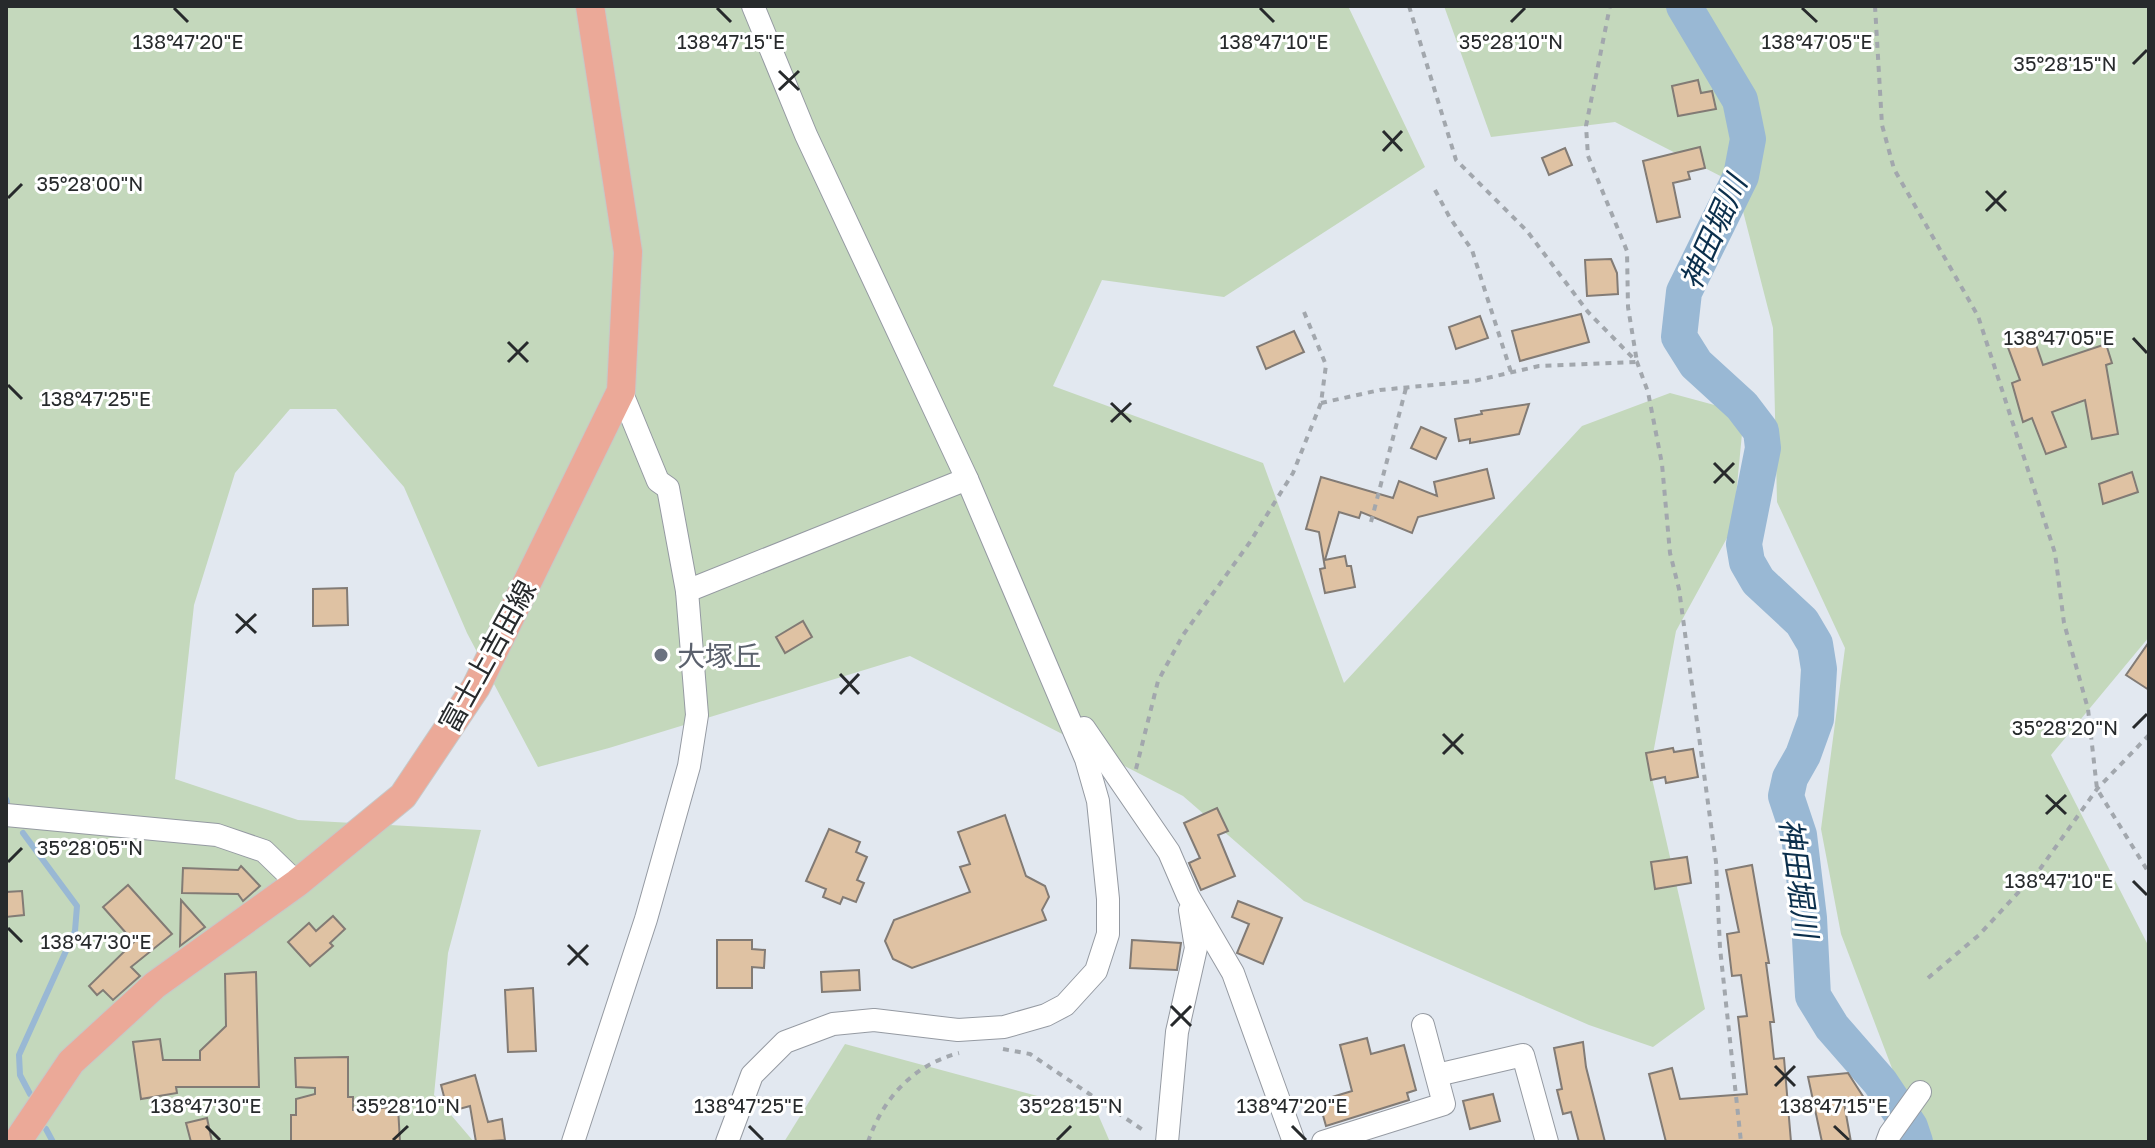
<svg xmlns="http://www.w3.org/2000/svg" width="2155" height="1148" font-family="'Golos Text','Noto Sans JP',sans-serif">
<rect width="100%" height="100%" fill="#e2e8f0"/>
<g fill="#c4d8bc">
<path d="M 6,6 L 1348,6 L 1425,167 L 1224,297 L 1102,280 L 1053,386 L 1263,463 L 1344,683 L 1582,426 L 1670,393 L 1744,413 L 1733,527 L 1676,631 L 1650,770 L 1705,1009 L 1653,1047 L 1589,1025 L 1304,901 L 1183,796 L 910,656 L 609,748 L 538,767 L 467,633 L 404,487 L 336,409 L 290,409 L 235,473 L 194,605 L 175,779 L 298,820 L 481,830 L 448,953 L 434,1095 L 474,1142 L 6,1142 Z"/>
<path d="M 1444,6 L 2149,6 L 2149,637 L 2051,755 L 2149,947 L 2149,1142 L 1920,1142 L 1841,934 L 1821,829 L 1845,648 L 1777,502 L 1773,328 L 1736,184 L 1615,122 L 1491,137 Z"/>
<path d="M 845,1044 L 1097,1112 L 1110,1142 L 784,1142 Z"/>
</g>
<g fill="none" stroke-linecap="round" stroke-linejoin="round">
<g stroke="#99b8d4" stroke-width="6">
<path d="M 6,799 L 7,802"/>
<path d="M 23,833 L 77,906 L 75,931 L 19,1055 L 20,1075 L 30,1094"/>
<path d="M 46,1129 L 53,1142"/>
</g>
<path stroke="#99b8d4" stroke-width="36" d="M 1684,6 L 1740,100 L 1748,139 L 1741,176 L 1684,292 L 1679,337 L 1696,364 L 1742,406 L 1761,431 L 1763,448 L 1744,544 L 1747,562 L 1758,581 L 1802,622 L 1815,644 L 1819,669 L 1816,719 L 1803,755 L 1790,778 L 1786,796 L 1799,835 L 1809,918 L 1813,996 L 1832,1027 L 1880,1082 L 1910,1127 L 1915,1142"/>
</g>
<g fill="#dfc2a3" stroke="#827b75" stroke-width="2">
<path d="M 1698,80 L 1701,93 L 1712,91 L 1716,109 L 1678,116 L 1672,86 Z"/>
<path d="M 1700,147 L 1705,168 L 1688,172 L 1690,179 L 1673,183 L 1680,217 L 1657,222 L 1643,161 Z"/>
<path d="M 1565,148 L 1572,165 L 1549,175 L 1542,158 Z"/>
<path d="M 1611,259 L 1617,273 L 1618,294 L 1587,296 L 1585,260 Z"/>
<path d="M 1581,314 L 1589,342 L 1520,361 L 1512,331 Z"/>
<path d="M 1480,316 L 1488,338 L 1456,349 L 1449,327 Z"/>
<path d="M 1294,331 L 1304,352 L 1266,369 L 1257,347 Z"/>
<path d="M 2032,333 L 2043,365 L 2106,344 L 2112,363 L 2106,365 L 2118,434 L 2092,439 L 2085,400 L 2052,412 L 2066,447 L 2046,454 L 2032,418 L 2023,422 L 2012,383 L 2020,380 L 2006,342 Z"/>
<path d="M 1529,404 L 1519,434 L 1470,443 L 1470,439 L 1459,441 L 1455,419 L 1482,414 L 1481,411 Z"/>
<path d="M 1421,427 L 1446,438 L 1436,459 L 1411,448 Z"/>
<path d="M 1487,469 L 1494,498 L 1418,517 L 1412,533 L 1361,512 L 1359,518 L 1339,512 L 1325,560 L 1345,556 L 1347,566 L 1351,566 L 1355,587 L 1325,593 L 1320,569 L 1325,568 L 1319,532 L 1306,529 L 1321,477 L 1393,498 L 1399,481 L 1437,496 L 1434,482 Z"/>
<path d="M 2132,472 L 2138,492 L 2103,504 L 2099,484 Z"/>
<path d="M 347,588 L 348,625 L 313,626 L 313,589 Z"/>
<path d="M 803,621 L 812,637 L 785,653 L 776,637 Z"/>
<path d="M 2149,642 L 2149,690 L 2126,675 Z"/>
<path d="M 1673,748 L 1674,752 L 1693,749 L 1698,777 L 1666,783 L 1665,777 L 1651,780 L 1646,753 Z"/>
<path d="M 1217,808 L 1228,831 L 1218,835 L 1235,876 L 1201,890 L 1189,863 L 1200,858 L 1184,823 Z"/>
<path d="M 1005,815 L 1026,876 L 1045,886 L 1049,897 L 1042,910 L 1046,920 L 912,968 L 893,959 L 885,941 L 894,920 L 970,892 L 960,867 L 970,864 L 958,832 Z"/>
<path d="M 829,829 L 860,842 L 856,852 L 867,857 L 857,880 L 864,883 L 856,902 L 843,897 L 840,904 L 823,897 L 826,889 L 806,881 Z"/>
<path d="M 1687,857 L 1691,883 L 1655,889 L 1651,862 Z"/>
<path d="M 1752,865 L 1769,963 L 1766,963 L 1774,1022 L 1770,1022 L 1774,1059 L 1784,1058 L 1791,1142 L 1666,1142 L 1649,1074 L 1672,1068 L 1680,1099 L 1747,1094 L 1738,1017 L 1747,1016 L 1741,975 L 1732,976 L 1727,934 L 1739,932 L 1726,870 Z"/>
<path d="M 241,866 L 260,886 L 243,901 L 238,894 L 182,893 L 183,868 L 238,870 Z"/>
<path d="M 128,885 L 172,934 L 131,967 L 140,976 L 113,1000 L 103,990 L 97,995 L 89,986 L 134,942 L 103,907 Z"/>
<path d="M 22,891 L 24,915 L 6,917 L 6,892 Z"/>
<path d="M 181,900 L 205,927 L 180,946 Z"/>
<path d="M 1238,901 L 1282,918 L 1263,964 L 1237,953 L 1249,924 L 1232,917 Z"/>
<path d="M 333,916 L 345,929 L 330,943 L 333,946 L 310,966 L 288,942 L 309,923 L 316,931 Z"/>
<path d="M 717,940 L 752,940 L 752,949 L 765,950 L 764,968 L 752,967 L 752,988 L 717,988 Z"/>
<path d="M 1132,940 L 1181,943 L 1177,970 L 1130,968 Z"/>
<path d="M 859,970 L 860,990 L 822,992 L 821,972 Z"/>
<path d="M 256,972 L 259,1087 L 176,1087 L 177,1093 L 141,1099 L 133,1042 L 160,1039 L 163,1060 L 200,1060 L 200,1051 L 226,1026 L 225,974 Z"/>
<path d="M 533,988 L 536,1051 L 508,1052 L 505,990 Z"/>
<path d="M 1367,1038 L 1371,1054 L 1404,1045 L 1416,1090 L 1407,1093 L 1409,1100 L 1326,1126 L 1319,1101 L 1352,1091 L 1340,1045 Z"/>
<path d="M 1583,1042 L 1586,1067 L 1605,1142 L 1579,1142 L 1571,1112 L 1563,1114 L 1557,1090 L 1562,1089 L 1554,1048 Z"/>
<path d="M 348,1057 L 348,1097 L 353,1097 L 353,1110 L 398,1107 L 400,1142 L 291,1142 L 291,1115 L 296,1115 L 296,1099 L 315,1094 L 315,1088 L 296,1087 L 295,1058 Z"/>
<path d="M 1848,1073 L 1866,1101 L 1844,1103 L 1851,1142 L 1822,1142 L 1808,1077 Z"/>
<path d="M 475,1075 L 488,1122 L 502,1119 L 505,1140 L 476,1142 L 470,1106 L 448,1112 L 441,1085 Z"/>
<path d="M 1493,1094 L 1500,1121 L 1470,1129 L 1463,1101 Z"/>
<path d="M 207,1118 L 212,1142 L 191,1142 L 186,1123 Z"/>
</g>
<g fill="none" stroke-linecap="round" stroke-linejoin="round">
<defs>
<g id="minor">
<path d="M 621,391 L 658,481 L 668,488 L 687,591"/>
<path d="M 1084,728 L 1169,852 L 1188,896 L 1233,973 L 1294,1142"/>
<path d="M 6,815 L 217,835 L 264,851 L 297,883"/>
<path d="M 1437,1075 L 1523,1055 L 1547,1142"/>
<path d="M 573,1142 L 646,919 L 689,766 L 697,715 L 687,591 L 967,479"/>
<path d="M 727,1142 L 752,1075 L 785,1042 L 833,1024 L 874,1020 L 958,1030 L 1004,1027 L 1046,1015 L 1065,1005 L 1096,971 L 1108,934 L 1108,899 L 1098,801 L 1086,759 L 967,479 L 806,135 L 753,6"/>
<path d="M 1167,1142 L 1177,1032 L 1196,948 L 1190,910"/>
<path d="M 1323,1142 L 1444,1104 L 1423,1025"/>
<path d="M 1887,1142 L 1890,1134 L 1920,1092"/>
</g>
<path id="major" d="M 17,1142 L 71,1062 L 155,985 L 297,883 L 403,796 L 476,687 L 621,391 L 628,252 L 590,6"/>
</defs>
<use href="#minor" stroke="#959aa2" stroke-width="24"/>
<use href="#major" stroke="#c7c8c8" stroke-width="30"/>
<g stroke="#a2a7ad" stroke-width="4" stroke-dasharray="6 6" stroke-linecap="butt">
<path d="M 1409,6 L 1456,160 L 1527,231 L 1588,312 L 1637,362 L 1648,392 L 1662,464 L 1670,553 L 1679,589 L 1716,862 L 1720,948 L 1741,1142"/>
<path d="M 1875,6 L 1882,125 L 1894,169 L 1978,316 L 2055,553 L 2064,623 L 2088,709 L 2097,789 L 2149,873"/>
<path d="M 1435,190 L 1450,218 L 1472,250 L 1511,372"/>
<path d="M 1321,403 L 1380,390 L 1474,381 L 1539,366 L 1637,362 L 1628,307 L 1627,251 L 1588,156 L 1586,126 L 1610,6"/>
<path d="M 1371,522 L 1406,388"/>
<path d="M 1136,769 L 1158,681 L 1183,635 L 1250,542 L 1293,473 L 1321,403 L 1326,365 L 1304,312"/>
<path d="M 1928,978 L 1979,935 L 2040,869 L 2097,789 L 2149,735"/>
<path d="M 1003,1049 L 1030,1054 L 1146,1132"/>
<path d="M 868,1142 C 883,1098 913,1065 959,1053"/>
</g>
<use href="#minor" stroke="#fff" stroke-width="22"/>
<use href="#major" stroke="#eba998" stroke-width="28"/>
</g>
<path fill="none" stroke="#272a2c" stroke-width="3" d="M 174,8 L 188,22M 717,8 L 731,22M 1260,8 L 1274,22M 1802,8 L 1817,22M 1511,22 L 1525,8M 2133,64 L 2147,50M 779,71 L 799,90M 779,90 L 799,71M 1383,131 L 1402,151M 1383,151 L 1402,131M 1986,191 L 2006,211M 8,198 L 22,184M 1986,211 L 2006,191M 2133,338 L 2147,353M 508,342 L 528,362M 508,362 L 528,342M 8,385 L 22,399M 1111,403 L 1131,422M 1111,422 L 1131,403M 1714,463 L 1734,483M 1714,483 L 1734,463M 236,614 L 256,633M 236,633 L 256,614M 840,674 L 859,694M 840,694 L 859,674M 2133,728 L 2147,714M 1443,734 L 1463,754M 1443,754 L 1463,734M 2046,795 L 2066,814M 2046,814 L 2066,795M 8,862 L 22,848M 2133,881 L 2147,895M 8,928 L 22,942M 568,945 L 588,965M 568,965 L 588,945M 1171,1006 L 1191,1026M 1171,1026 L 1191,1006M 1775,1066 L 1795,1086M 1775,1086 L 1795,1066M 206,1126 L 220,1140M 749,1126 L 763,1140M 1292,1126 L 1306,1140M 1834,1126 L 1849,1140M 393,1140 L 408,1126M 1057,1140 L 1071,1126"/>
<circle fill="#6b7280" stroke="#fff" stroke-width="3" cx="661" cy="655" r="8"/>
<g text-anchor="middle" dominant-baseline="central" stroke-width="6" stroke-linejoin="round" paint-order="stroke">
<g font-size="28" fill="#5b616d" stroke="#fff" text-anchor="start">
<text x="677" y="655">大塚丘</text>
</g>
<g font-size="28" fill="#272a2c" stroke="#fff">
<text transform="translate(487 656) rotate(-61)">富士上吉田線</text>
</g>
<g font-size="30" font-style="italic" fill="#0b2f4c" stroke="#fff">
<text transform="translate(1713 232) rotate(-66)">神田堀川</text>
<text transform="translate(1799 878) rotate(82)">神田堀川</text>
</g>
</g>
<g font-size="20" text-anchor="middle" fill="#272a2c" stroke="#fff" stroke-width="6" stroke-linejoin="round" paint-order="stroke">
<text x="188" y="49">138°47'20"E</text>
<text x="731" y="49">138°47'15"E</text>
<text x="1274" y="49">138°47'10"E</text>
<text x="1511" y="49">35°28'10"N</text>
<text x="1817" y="49">138°47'05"E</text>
<text x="2065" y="71">35°28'15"N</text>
<text x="90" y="191">35°28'00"N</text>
<text x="2059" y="345">138°47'05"E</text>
<text x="96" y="406">138°47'25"E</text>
<text x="2065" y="735">35°28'20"N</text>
<text x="90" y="855">35°28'05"N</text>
<text x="2059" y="888">138°47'10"E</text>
<text x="96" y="949">138°47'30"E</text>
<text x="408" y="1113">35°28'10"N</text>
<text x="749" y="1113">138°47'25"E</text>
<text x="1071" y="1113">35°28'15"N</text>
<text x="206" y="1113">138°47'30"E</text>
<text x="1292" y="1113">138°47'20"E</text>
<text x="1834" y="1113">138°47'15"E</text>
</g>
<rect width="2155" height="1148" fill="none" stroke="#272a2c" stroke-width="16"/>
</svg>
